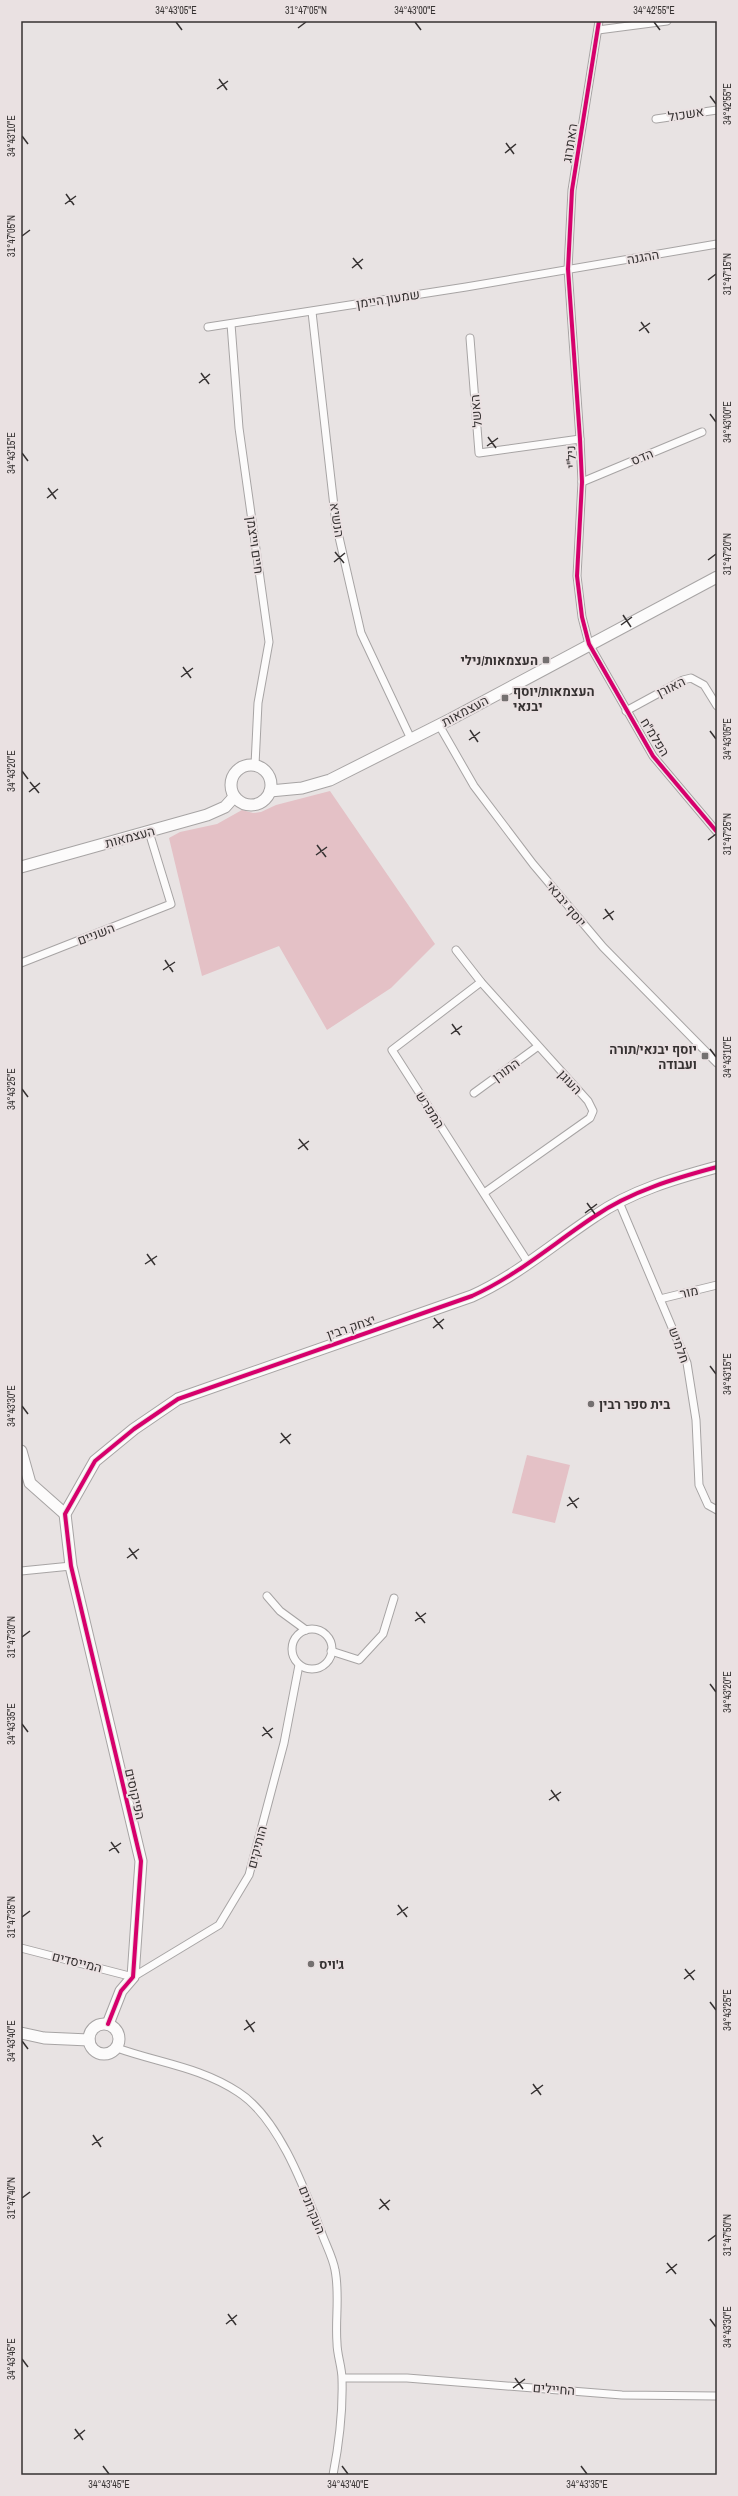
<svg xmlns="http://www.w3.org/2000/svg" width="738" height="2496" font-family="'Archivo Narrow',Heebo,sans-serif">
<rect width="100%" height="100%" fill="#e8e3e3"/>
<g fill="#e4c1c6">
<path d="M 330,791 L 435,944 L 391,988 L 327,1030 L 279,946 L 202,976 L 169,838 L 180,832 L 217,824 L 242,810 L 253,813 L 261,812 L 276,805 Z"/>
<path d="M 527,1455 L 570,1465 L 555,1523 L 512,1513 Z"/>
</g>
<g fill="none" stroke-linecap="round" stroke-linejoin="round">
<defs>
<g id="street">
<path d="M 599,21 L 572,190 L 568,269 L 580,439 L 582,482 L 577,576 L 582,617 L 589,644 L 653,756 L 717,832"/>
<path d="M 598,30 L 667,21"/>
<path d="M 656,119 L 717,110"/>
<path d="M 312,312 L 336,524 L 361,633 L 411,739"/>
<path d="M 231,324 L 239,428 L 269,642 L 258,703 L 255,765"/>
<path d="M 208,327 L 466,287 L 717,244"/>
<path d="M 470,338 L 479,453 L 580,439"/>
<path d="M 582,482 L 702,432"/>
<path d="M 626,711 L 683,680 L 691,678 L 704,685 L 717,706"/>
<path d="M 439,725 L 474,786 L 533,864 L 603,947 L 717,1063"/>
<path d="M 456,950 L 481,982 L 588,1101 L 593,1111 L 590,1118 L 484,1193"/>
<path d="M 21,963 L 171,904 L 149,832"/>
<path d="M 481,982 L 392,1050 L 529,1264"/>
<path d="M 474,1093 L 537,1047"/>
<path d="M 619,1202 L 687,1363 L 696,1420 L 699,1485 L 708,1505 L 717,1510"/>
<path d="M 660,1299 L 717,1285"/>
<path d="M 21,1571 L 71,1566"/>
<path d="M 267,1596 L 280,1611 L 306,1630"/>
<circle cx="312" cy="1649" r="20"/>
<path d="M 331,1651 L 359,1660 L 383,1634 L 394,1598"/>
<path d="M 21,1948 L 133,1977 L 219,1925 L 249,1875 L 284,1743 L 299,1665"/>
<path d="M 117,2048 C 159,2063 200,2067 238,2092 C 279,2118 305,2190 322,2234 C 326,2245 333,2258 335,2270 C 340,2295 335,2319 337,2343 C 337,2355 342,2367 342,2379 C 343,2411 339,2444 333,2475"/>
<path d="M 343,2378 L 407,2378 L 622,2395 L 717,2396"/>
</g>
<g id="secondary">
<circle cx="251" cy="785" r="20"/>
<path d="M 270,791 L 302,788 L 330,780 L 451,719 L 717,577"/>
<path d="M 21,867 L 207,815 L 225,807 L 234,797"/>
<path d="M 21,1451 L 30,1483 L 65,1514"/>
<circle cx="104" cy="2039" r="15"/>
<path d="M 108,2024 L 121,1991 L 133,1977 L 141,1861 L 71,1566 L 65,1514 L 95,1461 L 134,1429 L 178,1399 L 472,1296 C 518,1275 554,1243 595,1216 C 631,1191 676,1178 717,1167"/>
<path d="M 21,2033 L 44,2038 L 89,2040"/>
</g>
</defs>
<use href="#street" stroke="#a7a4a4" stroke-width="9"/>
<use href="#secondary" stroke="#a7a4a4" stroke-width="13"/>
<use href="#street" stroke="#fcfbfb" stroke-width="7"/>
<use href="#secondary" stroke="#fcfbfb" stroke-width="11"/>
<defs>
<g id="cycleway">
<path d="M 599,21 L 572,190 L 568,269 L 580,439 L 582,482 L 577,576 L 582,617 L 589,644 L 653,756 L 717,832"/>
<path d="M 108,2024 L 121,1991 L 133,1977 L 141,1861 L 71,1566 L 65,1514 L 95,1461 L 134,1429 L 178,1399 L 472,1296 C 518,1275 554,1243 595,1216 C 631,1191 676,1178 717,1167"/>
</g>
</defs>
<use href="#cycleway" stroke="#eae1e2" stroke-width="6"/>
<use href="#cycleway" stroke="#d6006c" stroke-width="4"/>
</g>
<path fill="none" stroke="#363232" stroke-width="1.5" d="M 176,22 L 182,30M 415,22 L 421,30M 654,22 L 660,30M 298,28 L 306,22M 219,79 L 227,90M 217,89 L 228,81M 710,96 L 716,104M 22,136 L 28,144M 506,143 L 514,154M 505,153 L 516,144M 66,194 L 74,205M 65,204 L 76,196M 22,236 L 30,230M 353,258 L 362,269M 352,268 L 363,259M 708,280 L 716,274M 641,322 L 649,333M 639,331 L 650,323M 201,373 L 209,384M 199,383 L 210,374M 710,414 L 716,422M 488,437 L 496,448M 487,446 L 498,438M 22,453 L 28,461M 48,488 L 56,499M 47,498 L 58,489M 335,552 L 344,563M 708,560 L 716,554M 334,562 L 345,553M 623,615 L 631,627M 621,625 L 632,617M 183,667 L 191,678M 181,677 L 193,668M 470,730 L 478,742M 710,731 L 716,739M 469,740 L 480,732M 22,771 L 28,779M 30,782 L 39,793M 29,792 L 40,783M 708,840 L 716,834M 317,845 L 326,857M 316,855 L 327,847M 605,909 L 613,920M 603,919 L 614,911M 165,960 L 173,972M 163,970 L 175,962M 452,1024 L 460,1035M 451,1034 L 462,1026M 710,1049 L 716,1057M 22,1089 L 28,1097M 299,1139 L 308,1150M 298,1149 L 309,1141M 587,1203 L 595,1214M 585,1213 L 597,1204M 147,1254 L 155,1265M 145,1264 L 157,1256M 434,1318 L 443,1329M 433,1328 L 444,1319M 710,1366 L 716,1374M 22,1406 L 28,1414M 281,1433 L 290,1444M 280,1443 L 291,1434M 569,1497 L 577,1508M 567,1506 L 579,1498M 129,1548 L 137,1559M 127,1558 L 139,1549M 416,1612 L 425,1623M 415,1621 L 426,1613M 22,1637 L 30,1631M 710,1684 L 716,1692M 22,1724 L 28,1732M 263,1727 L 272,1738M 262,1736 L 273,1728M 551,1790 L 559,1801M 549,1800 L 561,1792M 111,1842 L 119,1853M 109,1851 L 121,1843M 398,1905 L 407,1917M 397,1915 L 408,1907M 22,1917 L 30,1911M 685,1969 L 694,1980M 684,1979 L 695,1970M 710,2002 L 716,2010M 246,2020 L 254,2032M 244,2030 L 255,2022M 22,2041 L 28,2049M 533,2084 L 541,2095M 531,2094 L 543,2085M 93,2135 L 101,2147M 92,2145 L 103,2137M 22,2198 L 30,2192M 380,2199 L 389,2210M 379,2209 L 390,2200M 708,2241 L 716,2235M 667,2263 L 676,2274M 666,2273 L 677,2264M 228,2314 L 236,2325M 710,2319 L 716,2327M 226,2324 L 237,2315M 22,2359 L 28,2367M 515,2378 L 523,2389M 513,2388 L 525,2379M 75,2429 L 83,2440M 74,2439 L 85,2430M 103,2466 L 109,2474M 342,2466 L 348,2474M 581,2466 L 587,2474"/>
<g fill="#747070" stroke="#eae1e2" stroke-width="1.5">
<rect x="542" y="656" width="8" height="8" rx="2"/>
<rect x="501" y="694" width="8" height="8" rx="2"/>
<rect x="701" y="1052" width="8" height="8" rx="2"/>
<circle cx="591" cy="1404" r="4"/>
<circle cx="311" cy="1964" r="4"/>
</g>
<g text-anchor="middle" dominant-baseline="central" stroke-width="4" stroke-linejoin="round" paint-order="stroke">
<g font-size="13" fill="#363232" stroke="#eae1e2">
<text transform="translate(686 114) rotate(-9)">אשכול</text>
<text transform="translate(570 143) rotate(-81)">האתרוג</text>
<text transform="translate(643 257) rotate(-10)">ההגנה</text>
<text transform="translate(388 299) rotate(-9)">שמעון היימן</text>
<text transform="translate(476 411) rotate(-95)">האשל</text>
<text transform="translate(571 457) rotate(-92)">ניל"י</text>
<text transform="translate(642 457) rotate(-23)">הדס</text>
<text transform="translate(337 520) rotate(81)">הנשיא</text>
<text transform="translate(255 545) rotate(82)">חיים וייצמן</text>
<text transform="translate(671 687) rotate(-26)">האורן</text>
<text transform="translate(465 711) rotate(-28)">העצמאות</text>
<text transform="translate(655 737) rotate(58)">הפלמ"ח</text>
<text transform="translate(130 837) rotate(-15)">העצמאות</text>
<text transform="translate(566 904) rotate(50)">יוסף יבנאי</text>
<text transform="translate(96 934) rotate(-21)">השניים</text>
<text transform="translate(506 1070) rotate(-36)">התורן</text>
<text transform="translate(570 1082) rotate(47)">העוגן</text>
<text transform="translate(430 1110) rotate(57)">המפרש</text>
<text transform="translate(689 1292) rotate(-13)">מור</text>
<text transform="translate(351 1327) rotate(-19)">יצחק רבין</text>
<text transform="translate(679 1345) rotate(70)">חלמיש</text>
<text transform="translate(135 1794) rotate(77)">הפיקוסים</text>
<text transform="translate(257 1847) rotate(-75)">הותיקים</text>
<text transform="translate(77 1962) rotate(14)">המייסדים</text>
<text transform="translate(312 2210) rotate(68)">העקרונים</text>
<text transform="translate(554 2389) rotate(4)">החיילים</text>
</g>
<g font-size="13" font-weight="bold" fill="#363232" stroke="#eae1e2" text-anchor="start">
<text x="538" y="660" text-anchor="end">העצמאות/נילי</text>
<text x="513" y="691">העצמאות/יוסף<tspan x="513" dy="15">יבנאי</tspan></text>
<text x="697" y="1049" text-anchor="end">יוסף יבנאי/תורה<tspan x="697" dy="15">ועבודה</tspan></text>
<text x="599" y="1404">בית ספר רבין</text>
<text x="319" y="1964">ג'ויס</text>
</g>
</g>
<rect width="738" height="2496" fill="none" stroke="#eae1e2" stroke-width="44"/>
<rect x="22" y="22" width="694" height="2452" fill="none" stroke="#363232" stroke-width="1.5"/>
<g font-size="10" text-anchor="middle" fill="#363232">
<text x="176" y="14">34°43'05"E</text>
<text x="306" y="14">31°47'05"N</text>
<text x="415" y="14">34°43'00"E</text>
<text x="654" y="14">34°42'55"E</text>
<text transform="translate(727 104) rotate(-90)" y="4">34°42'55"E</text>
<text transform="translate(11 136) rotate(-90)" y="4">34°43'10"E</text>
<text transform="translate(11 236) rotate(-90)" y="4">31°47'05"N</text>
<text transform="translate(727 274) rotate(-90)" y="4">31°47'15"N</text>
<text transform="translate(727 422) rotate(-90)" y="4">34°43'00"E</text>
<text transform="translate(11 453) rotate(-90)" y="4">34°43'15"E</text>
<text transform="translate(727 554) rotate(-90)" y="4">31°47'20"N</text>
<text transform="translate(727 739) rotate(-90)" y="4">34°43'05"E</text>
<text transform="translate(11 771) rotate(-90)" y="4">34°43'20"E</text>
<text transform="translate(727 834) rotate(-90)" y="4">31°47'25"N</text>
<text transform="translate(727 1057) rotate(-90)" y="4">34°43'10"E</text>
<text transform="translate(11 1089) rotate(-90)" y="4">34°43'25"E</text>
<text transform="translate(727 1374) rotate(-90)" y="4">34°43'15"E</text>
<text transform="translate(11 1406) rotate(-90)" y="4">34°43'30"E</text>
<text transform="translate(11 1637) rotate(-90)" y="4">31°47'30"N</text>
<text transform="translate(727 1692) rotate(-90)" y="4">34°43'20"E</text>
<text transform="translate(11 1724) rotate(-90)" y="4">34°43'35"E</text>
<text transform="translate(11 1917) rotate(-90)" y="4">31°47'35"N</text>
<text transform="translate(727 2010) rotate(-90)" y="4">34°43'25"E</text>
<text transform="translate(11 2041) rotate(-90)" y="4">34°43'40"E</text>
<text transform="translate(11 2198) rotate(-90)" y="4">31°47'40"N</text>
<text transform="translate(727 2235) rotate(-90)" y="4">31°47'50"N</text>
<text transform="translate(727 2327) rotate(-90)" y="4">34°43'30"E</text>
<text transform="translate(11 2359) rotate(-90)" y="4">34°43'45"E</text>
<text x="109" y="2488">34°43'45"E</text>
<text x="348" y="2488">34°43'40"E</text>
<text x="587" y="2488">34°43'35"E</text>
</g>
</svg>
